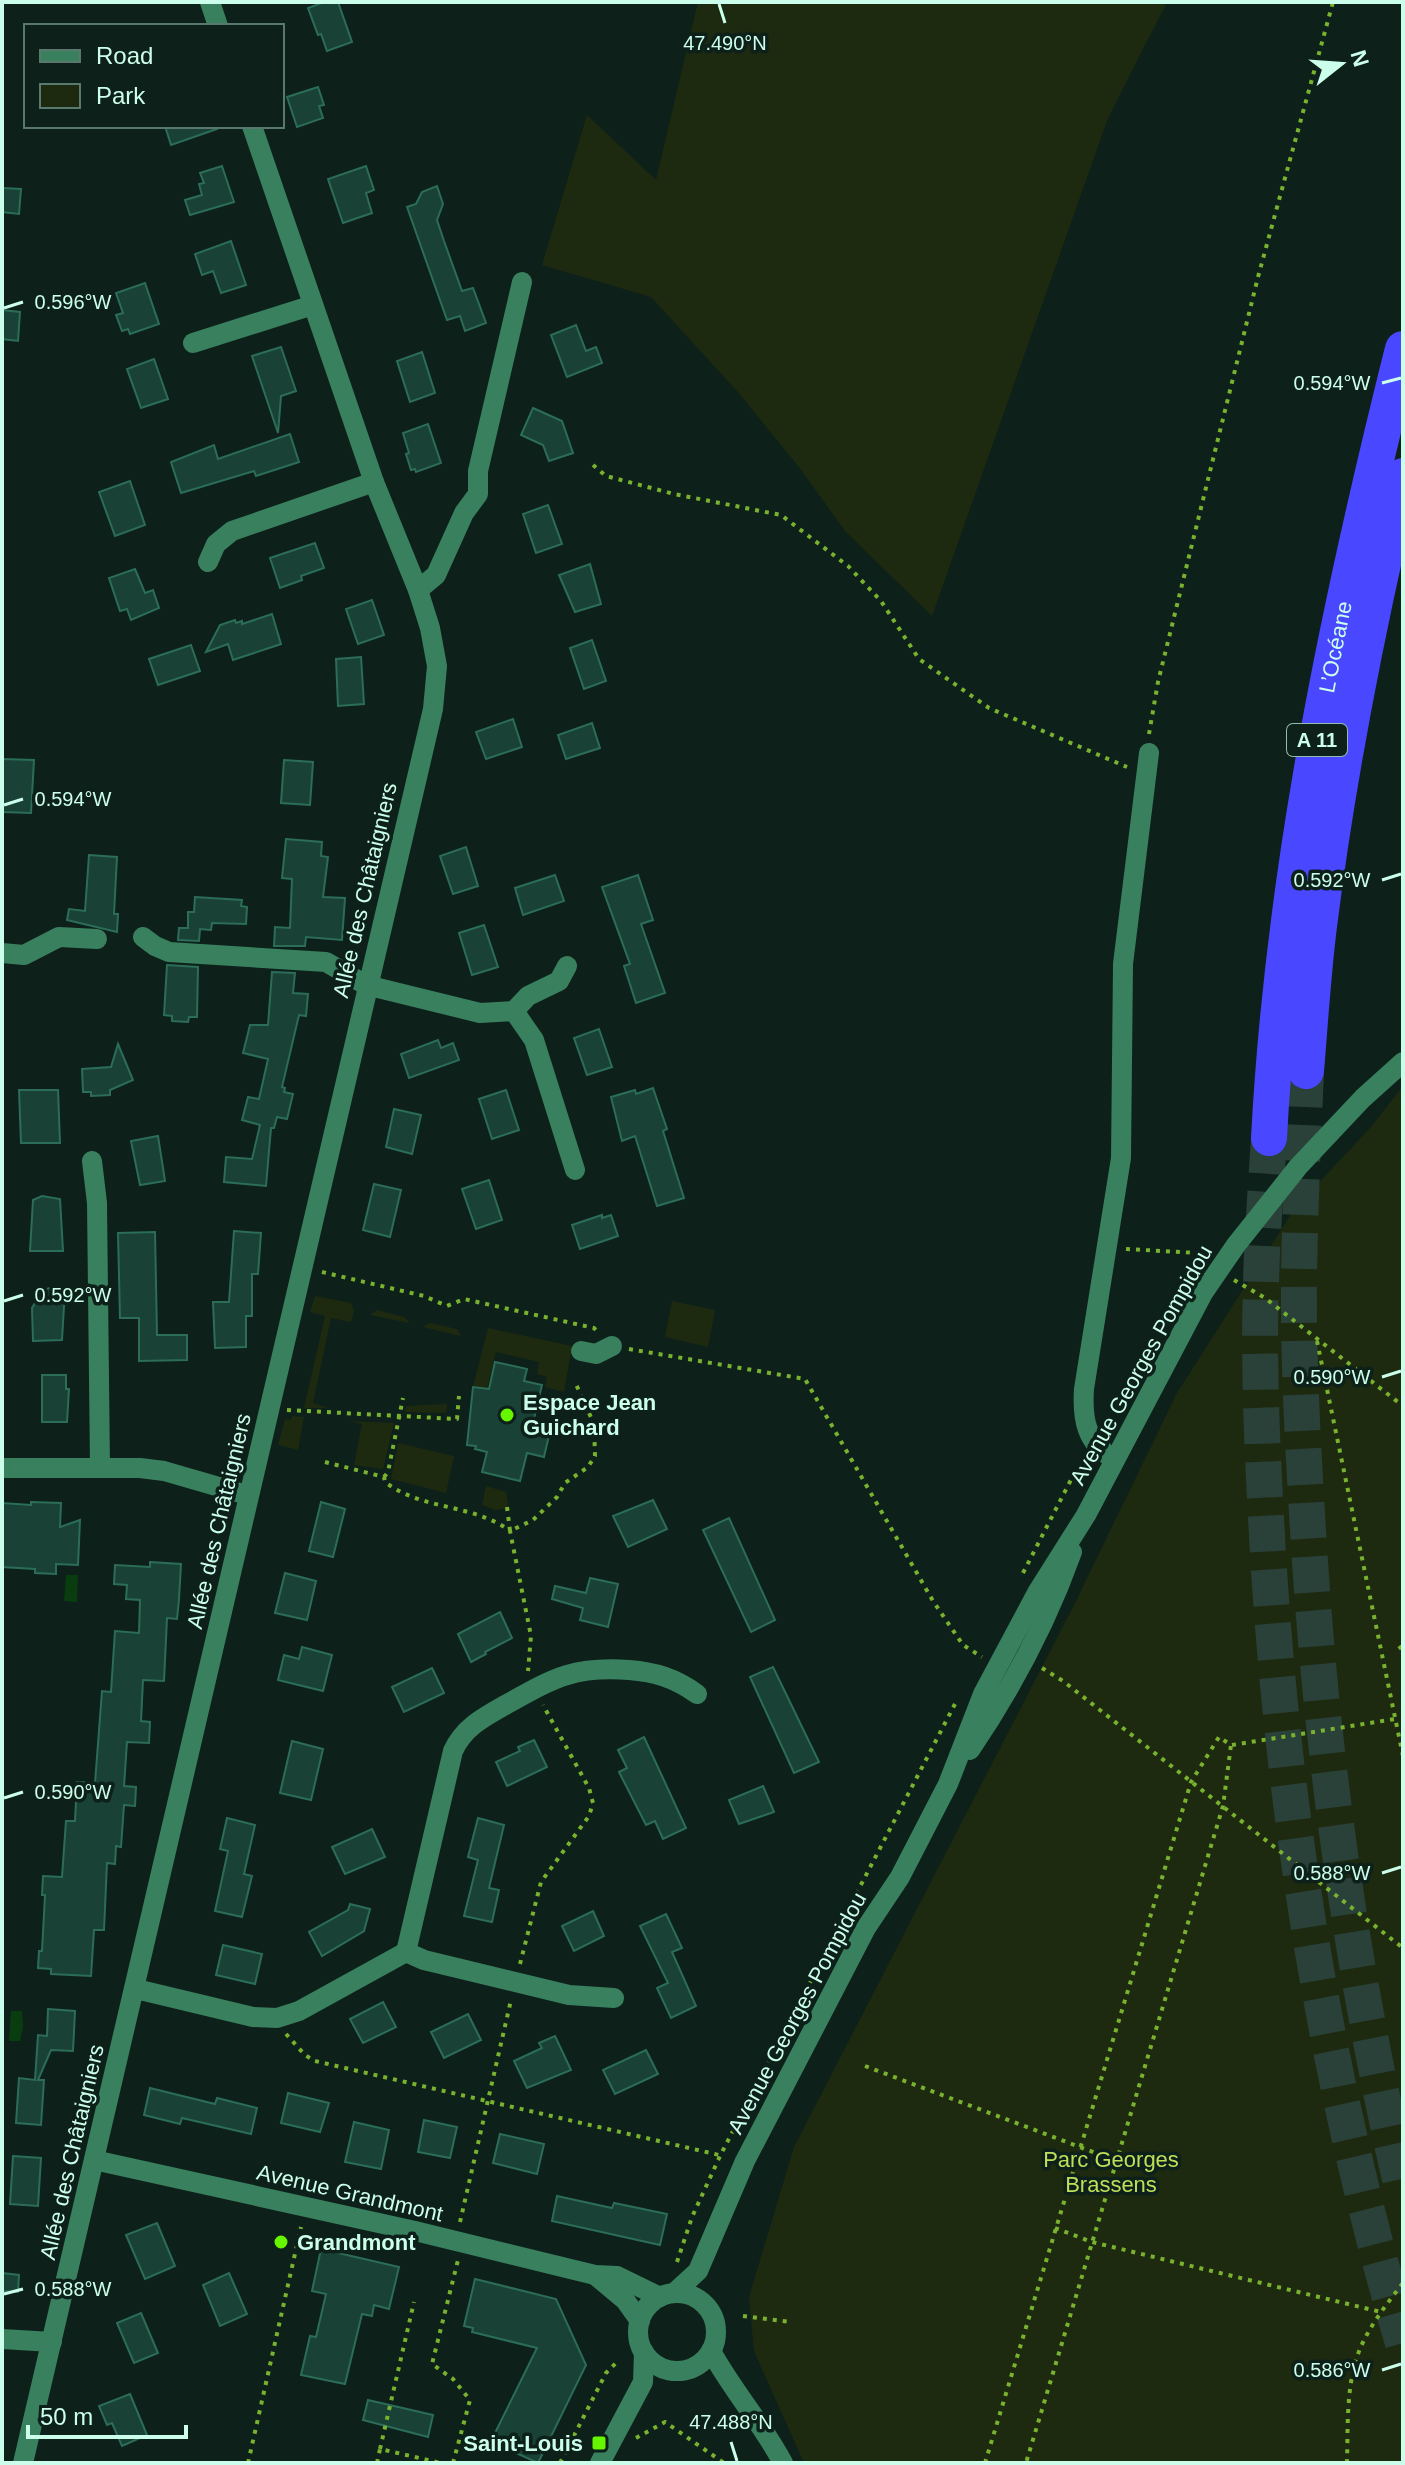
<svg xmlns="http://www.w3.org/2000/svg" width="1405" height="2465" font-family="Helvetica,sans-serif">
<rect width="100%" height="100%" fill="#0d201a"/>
<g fill="#1e2a10">
<path d="M 698,2 L 1167,2 L 1108,118 L 932,616 L 845,531 L 799,467 L 737,391 L 651,297 L 542,265 L 587,115 L 656,180 Z"/>
<path d="M 1403,1086 L 1403,2463 L 804,2463 L 754,2351 L 749,2297 L 794,2147 L 1074,1605 L 1177,1393 L 1295,1208 L 1370,1128 Z"/>
<path d="M 315,1296 L 351,1303 L 354,1311 L 351,1322 L 331,1318 L 313,1403 L 328,1408 L 304,1408 L 325,1316 L 310,1312 Z"/>
<path d="M 672,1301 L 715,1310 L 708,1347 L 665,1337 Z"/>
<path d="M 377,1310 L 404,1317 L 410,1323 L 370,1315 Z"/>
<path d="M 430,1323 L 457,1329 L 461,1336 L 423,1327 Z"/>
<path d="M 488,1328 L 572,1346 L 564,1392 L 545,1387 L 547,1377 L 537,1374 L 539,1362 L 496,1352 L 487,1389 L 473,1387 Z"/>
<path d="M 447,1404 L 446,1413 L 405,1412 L 406,1406 Z"/>
<path d="M 292,1416 L 304,1417 L 298,1450 L 278,1445 L 285,1419 L 291,1420 Z"/>
<path d="M 348,1421 L 394,1423 L 383,1469 L 354,1465 L 362,1424 Z"/>
<path d="M 398,1443 L 454,1456 L 446,1493 L 391,1479 Z"/>
<path d="M 486,1486 L 506,1492 L 508,1505 L 504,1509 L 495,1510 L 482,1505 Z"/>
</g>
<g fill="#093d10">
<path d="M 66,1575 L 78,1575 L 77,1602 L 64,1601 Z"/>
<path d="M 11,2011 L 22,2011 L 23,2027 L 20,2041 L 9,2041 Z"/>
</g>
<g fill="#194135" stroke="#2b6d59" stroke-width="2">
<path d="M 324,2 L 338,2 L 352,42 L 327,51 L 321,34 L 318,35 L 308,8 Z"/>
<path d="M 318,87 L 324,105 L 319,106 L 323,118 L 297,127 L 287,97 Z"/>
<path d="M 165,126 L 217,126 L 217,129 L 171,145 Z"/>
<path d="M 222,166 L 234,202 L 190,215 L 185,200 L 202,195 L 199,184 L 204,183 L 200,173 Z"/>
<path d="M 366,166 L 374,190 L 366,193 L 372,213 L 343,223 L 328,179 Z"/>
<path d="M 437,186 L 443,204 L 437,220 L 444,241 L 462,291 L 473,288 L 486,323 L 465,331 L 460,316 L 447,320 L 407,207 L 416,204 L 422,192 Z"/>
<path d="M 2,188 L 21,189 L 19,214 L 2,212 Z"/>
<path d="M 231,241 L 246,285 L 221,293 L 213,271 L 202,275 L 195,254 Z"/>
<path d="M 145,283 L 159,324 L 130,334 L 128,329 L 122,331 L 116,315 L 123,313 L 116,293 Z"/>
<path d="M 2,310 L 20,312 L 18,341 L 2,339 Z"/>
<path d="M 576,325 L 586,351 L 596,347 L 602,363 L 567,377 L 551,335 Z"/>
<path d="M 281,347 L 296,391 L 281,396 L 278,433 L 252,356 Z"/>
<path d="M 422,352 L 435,393 L 410,402 L 397,361 Z"/>
<path d="M 154,359 L 168,399 L 141,408 L 127,369 Z"/>
<path d="M 533,408 L 562,421 L 573,453 L 549,461 L 543,445 L 521,435 Z"/>
<path d="M 428,424 L 441,463 L 416,472 L 415,469 L 411,470 L 406,454 L 409,453 L 403,433 Z"/>
<path d="M 290,434 L 299,462 L 256,476 L 254,471 L 181,493 L 171,462 L 214,445 L 218,459 Z"/>
<path d="M 130,481 L 145,525 L 115,536 L 99,492 Z"/>
<path d="M 548,505 L 562,544 L 536,553 L 523,514 Z"/>
<path d="M 315,543 L 324,568 L 301,576 L 302,580 L 280,588 L 270,558 Z"/>
<path d="M 590,564 L 601,604 L 575,612 L 559,575 Z"/>
<path d="M 135,569 L 145,593 L 153,590 L 159,608 L 131,620 L 127,609 L 120,611 L 109,578 Z"/>
<path d="M 372,600 L 384,635 L 358,644 L 346,609 Z"/>
<path d="M 272,614 L 281,644 L 233,660 L 228,644 L 206,652 L 220,625 L 235,620 L 236,623 L 242,621 L 242,624 Z"/>
<path d="M 592,640 L 606,681 L 584,689 L 570,648 Z"/>
<path d="M 191,645 L 200,671 L 158,685 L 149,659 Z"/>
<path d="M 361,657 L 364,704 L 338,706 L 336,659 Z"/>
<path d="M 513,719 L 522,747 L 486,759 L 476,732 Z"/>
<path d="M 592,723 L 600,748 L 566,759 L 558,735 Z"/>
<path d="M 2,759 L 34,760 L 31,813 L 2,812 Z"/>
<path d="M 284,760 L 313,762 L 310,805 L 281,803 Z"/>
<path d="M 286,839 L 322,842 L 321,856 L 328,857 L 323,897 L 345,898 L 342,940 L 306,937 L 305,946 L 274,946 L 275,927 L 290,928 L 292,879 L 282,878 Z"/>
<path d="M 466,847 L 478,886 L 453,894 L 440,856 Z"/>
<path d="M 89,855 L 117,857 L 114,914 L 118,914 L 117,932 L 67,920 L 69,909 L 85,911 Z"/>
<path d="M 555,875 L 564,901 L 523,915 L 515,888 Z"/>
<path d="M 638,875 L 653,920 L 641,924 L 665,993 L 636,1003 L 624,966 L 630,964 L 602,887 Z"/>
<path d="M 195,897 L 242,900 L 241,906 L 247,907 L 246,924 L 212,923 L 211,930 L 200,929 L 199,941 L 178,940 L 179,928 L 188,928 L 188,912 L 194,912 Z"/>
<path d="M 484,925 L 498,967 L 472,975 L 459,933 Z"/>
<path d="M 167,965 L 198,967 L 197,1017 L 189,1017 L 188,1022 L 172,1021 L 172,1016 L 164,1015 Z"/>
<path d="M 272,972 L 295,973 L 293,993 L 308,994 L 306,1016 L 299,1015 L 282,1087 L 285,1088 L 284,1092 L 293,1094 L 287,1119 L 277,1117 L 274,1128 L 271,1128 L 266,1186 L 224,1182 L 226,1157 L 252,1159 L 260,1125 L 242,1120 L 248,1097 L 259,1099 L 268,1059 L 243,1053 L 250,1025 L 268,1025 Z"/>
<path d="M 599,1029 L 612,1067 L 587,1075 L 574,1038 Z"/>
<path d="M 438,1040 L 441,1048 L 453,1043 L 459,1060 L 409,1078 L 401,1054 Z"/>
<path d="M 118,1044 L 133,1080 L 110,1090 L 110,1095 L 91,1096 L 91,1092 L 83,1092 L 82,1069 L 111,1067 Z"/>
<path d="M 653,1088 L 667,1129 L 663,1131 L 684,1198 L 657,1206 L 635,1136 L 622,1141 L 611,1097 L 635,1090 L 636,1094 Z"/>
<path d="M 19,1090 L 58,1090 L 60,1143 L 21,1143 Z"/>
<path d="M 506,1090 L 519,1130 L 492,1139 L 479,1099 Z"/>
<path d="M 394,1109 L 421,1115 L 412,1154 L 386,1147 Z"/>
<path d="M 158,1136 L 165,1181 L 140,1185 L 131,1141 Z"/>
<path d="M 489,1180 L 502,1220 L 476,1229 L 462,1189 Z"/>
<path d="M 374,1184 L 401,1190 L 390,1237 L 363,1230 Z"/>
<path d="M 42,1196 L 60,1199 L 63,1251 L 30,1251 L 33,1200 Z"/>
<path d="M 602,1215 L 602,1218 L 611,1215 L 618,1236 L 580,1249 L 572,1225 Z"/>
<path d="M 234,1231 L 261,1233 L 258,1274 L 252,1274 L 252,1316 L 246,1316 L 246,1347 L 215,1348 L 213,1302 L 229,1302 Z"/>
<path d="M 155,1232 L 157,1335 L 187,1335 L 187,1360 L 139,1361 L 139,1318 L 120,1318 L 118,1233 Z"/>
<path d="M 49,1288 L 67,1299 L 64,1306 L 62,1340 L 33,1341 L 32,1308 L 42,1291 Z"/>
<path d="M 495,1362 L 527,1369 L 524,1381 L 542,1385 L 532,1427 L 550,1431 L 544,1457 L 527,1453 L 520,1481 L 482,1472 L 487,1452 L 475,1449 L 476,1446 L 467,1445 L 473,1387 L 489,1389 Z"/>
<path d="M 42,1375 L 66,1375 L 66,1389 L 69,1389 L 67,1422 L 42,1422 Z"/>
<path d="M 653,1500 L 667,1529 L 628,1547 L 613,1516 Z"/>
<path d="M 31,1502 L 61,1503 L 60,1527 L 80,1520 L 78,1565 L 56,1564 L 56,1574 L 35,1573 L 35,1569 L 2,1567 L 2,1503 L 31,1505 Z"/>
<path d="M 321,1502 L 345,1509 L 333,1557 L 309,1551 Z"/>
<path d="M 729,1518 L 775,1620 L 751,1632 L 703,1530 Z"/>
<path d="M 150,1562 L 181,1564 L 179,1599 L 177,1619 L 167,1618 L 164,1681 L 143,1680 L 141,1721 L 150,1722 L 149,1743 L 127,1742 L 124,1786 L 136,1787 L 135,1806 L 124,1805 L 121,1847 L 116,1846 L 115,1864 L 107,1863 L 104,1930 L 94,1930 L 91,1976 L 51,1974 L 51,1969 L 38,1968 L 39,1951 L 42,1951 L 45,1895 L 42,1895 L 43,1876 L 62,1877 L 66,1821 L 75,1821 L 77,1782 L 95,1783 L 102,1691 L 111,1692 L 115,1631 L 139,1633 L 140,1600 L 126,1599 L 127,1585 L 114,1584 L 115,1565 L 150,1567 Z"/>
<path d="M 285,1573 L 316,1581 L 307,1620 L 275,1613 Z"/>
<path d="M 590,1578 L 618,1584 L 608,1627 L 580,1620 L 583,1608 L 552,1599 L 555,1586 L 586,1593 Z"/>
<path d="M 500,1612 L 512,1638 L 485,1652 L 486,1654 L 471,1662 L 458,1634 Z"/>
<path d="M 302,1647 L 332,1655 L 323,1691 L 278,1680 L 284,1655 L 299,1659 Z"/>
<path d="M 773,1667 L 819,1762 L 794,1773 L 750,1677 Z"/>
<path d="M 432,1668 L 444,1693 L 404,1712 L 392,1687 Z"/>
<path d="M 644,1737 L 686,1828 L 663,1839 L 655,1821 L 646,1825 L 619,1772 L 627,1768 L 618,1750 Z"/>
<path d="M 534,1740 L 547,1767 L 507,1786 L 496,1762 L 520,1751 L 518,1747 Z"/>
<path d="M 292,1741 L 323,1749 L 311,1800 L 280,1793 Z"/>
<path d="M 763,1786 L 774,1812 L 739,1824 L 729,1800 Z"/>
<path d="M 227,1818 L 255,1825 L 244,1874 L 252,1876 L 242,1917 L 215,1911 L 228,1851 L 220,1849 Z"/>
<path d="M 478,1818 L 504,1825 L 489,1888 L 499,1890 L 492,1922 L 464,1916 L 478,1860 L 468,1857 Z"/>
<path d="M 372,1829 L 385,1857 L 345,1874 L 332,1847 Z"/>
<path d="M 350,1904 L 370,1909 L 364,1931 L 322,1956 L 309,1932 L 348,1910 Z"/>
<path d="M 593,1911 L 604,1936 L 574,1951 L 562,1926 Z"/>
<path d="M 666,1914 L 682,1948 L 672,1952 L 696,2006 L 671,2018 L 657,1988 L 668,1983 L 640,1926 Z"/>
<path d="M 223,1945 L 262,1954 L 255,1984 L 216,1975 Z"/>
<path d="M 383,2002 L 396,2027 L 363,2043 L 350,2019 Z"/>
<path d="M 48,2009 L 75,2011 L 73,2051 L 51,2050 L 38,2080 L 44,2080 L 41,2125 L 16,2123 L 19,2078 L 35,2080 L 38,2035 L 47,2036 Z"/>
<path d="M 468,2014 L 481,2040 L 444,2058 L 431,2032 Z"/>
<path d="M 555,2036 L 571,2070 L 527,2088 L 514,2061 L 542,2048 L 539,2043 Z"/>
<path d="M 646,2050 L 658,2074 L 615,2094 L 603,2070 Z"/>
<path d="M 150,2088 L 215,2104 L 217,2098 L 257,2108 L 251,2134 L 182,2118 L 180,2124 L 144,2115 Z"/>
<path d="M 288,2093 L 329,2103 L 320,2132 L 281,2123 Z"/>
<path d="M 424,2120 L 457,2127 L 450,2158 L 418,2152 Z"/>
<path d="M 354,2122 L 389,2130 L 381,2169 L 345,2162 Z"/>
<path d="M 500,2134 L 544,2144 L 537,2174 L 493,2163 Z"/>
<path d="M 13,2156 L 41,2158 L 38,2206 L 10,2204 Z"/>
<path d="M 557,2196 L 612,2208 L 614,2203 L 667,2214 L 660,2245 L 552,2221 Z"/>
<path d="M 157,2223 L 175,2266 L 145,2279 L 126,2235 Z"/>
<path d="M 321,2249 L 399,2267 L 389,2309 L 374,2305 L 372,2316 L 362,2314 L 345,2384 L 301,2375 L 310,2336 L 316,2337 L 326,2294 L 312,2291 Z"/>
<path d="M 2,2273 L 19,2275 L 18,2292 L 2,2291 Z"/>
<path d="M 229,2273 L 247,2314 L 220,2326 L 203,2285 Z"/>
<path d="M 475,2279 L 556,2299 L 586,2365 L 538,2463 L 494,2443 L 498,2435 L 495,2433 L 537,2348 L 472,2332 L 473,2328 L 464,2326 Z"/>
<path d="M 141,2313 L 158,2353 L 134,2363 L 117,2323 Z"/>
<path d="M 130,2394 L 147,2435 L 122,2446 L 112,2423 L 107,2425 L 99,2406 Z"/>
<path d="M 368,2400 L 433,2415 L 428,2437 L 363,2420 Z"/>
</g>
<g fill="none" stroke-linecap="round" stroke-linejoin="round">
<g stroke="#2a4139" stroke-width="36" stroke-dasharray="36 18" stroke-linecap="butt">
<path d="M 1306,1071 C 1303,1140 1300,1208 1299,1277 C 1298,1361 1303,1446 1308,1530 C 1321,1753 1352,1974 1403,2192"/>
<path d="M 1269,1138 C 1266,1186 1262,1236 1261,1284 C 1258,1374 1263,1464 1268,1554 C 1284,1821 1327,2086 1403,2343"/>
</g>
<g stroke="#79b22e" stroke-width="4" stroke-dasharray="4 6" stroke-linecap="butt">
<path d="M 593,465 L 606,476 L 625,481 L 674,494 L 781,515 L 848,566 L 881,601 L 919,659 L 989,708 L 1127,767"/>
<path d="M 1149,734 L 1158,682 L 1258,277 L 1333,2"/>
<path d="M 1126,1249 L 1197,1253 L 1204,1258"/>
<path d="M 322,1272 L 424,1296 L 447,1306 L 464,1299 L 594,1328 L 598,1332"/>
<path d="M 1234,1280 L 1265,1298 L 1403,1406"/>
<path d="M 1317,1341 L 1403,1756"/>
<path d="M 629,1349 L 805,1379 L 933,1601 L 963,1645 L 982,1657"/>
<path d="M 287,1410 L 457,1419 L 459,1396"/>
<path d="M 325,1462 L 384,1477 L 385,1482 C 423,1511 472,1503 510,1531 L 531,1636 L 528,1671"/>
<path d="M 384,1477 L 388,1472 L 403,1398"/>
<path d="M 507,1507 L 510,1531 L 533,1520 L 557,1497 L 565,1483 L 588,1467 L 595,1456 L 594,1424 L 575,1382"/>
<path d="M 1023,1573 L 1077,1468 L 1089,1463"/>
<path d="M 1399,1646 L 1403,1651"/>
<path d="M 1042,1668 L 1063,1681 L 1403,1948"/>
<path d="M 1232,1745 L 1395,1719"/>
<path d="M 520,1964 L 541,1882 L 589,1816 L 593,1803 L 589,1788 L 543,1705"/>
<path d="M 286,2034 L 305,2055 L 315,2061 L 719,2155"/>
<path d="M 865,2066 L 1117,2161"/>
<path d="M 460,2222 L 511,2000"/>
<path d="M 1055,2228 L 1092,2242 L 1381,2312"/>
<path d="M 677,2262 L 692,2217 L 720,2156 L 956,1702"/>
<path d="M 743,2316 L 791,2322"/>
<path d="M 636,2438 L 665,2422 L 724,2463"/>
<path d="M 380,2449 L 414,2302"/>
<path d="M 248,2463 L 301,2227"/>
<path d="M 377,2463 L 380,2449 L 441,2463"/>
<path d="M 453,2463 L 470,2400 L 453,2379 L 432,2364 L 458,2260"/>
<path d="M 560,2463 L 606,2373 L 616,2363"/>
<path d="M 985,2463 L 1191,1782 L 1219,1737 L 1231,1745 L 1223,1806 L 1026,2463"/>
<path d="M 1347,2463 C 1348,2429 1346,2390 1357,2357 C 1366,2330 1386,2305 1403,2283"/>
</g>
<g stroke="#38805e" stroke-width="20">
<path d="M 210,2 L 218,26"/>
<path d="M 193,343 L 313,305"/>
<path d="M 208,562 L 216,544 L 232,531 L 374,482"/>
<path d="M 418,590 L 436,575 L 464,513 L 478,494 L 478,471 L 522,282"/>
<path d="M 143,937 L 155,946 L 169,952 L 326,962 L 366,985 L 480,1013 L 514,1011 L 534,1040 L 575,1170"/>
<path d="M 2,953 L 24,955 L 59,937 L 97,939"/>
<path d="M 514,1011 L 528,996 L 559,981 L 567,966"/>
<path d="M 92,1161 L 97,1203 L 100,1467"/>
<path d="M 581,1351 L 596,1354 L 612,1346"/>
<path d="M 1114,1459 C 1086,1443 1082,1419 1084,1389 L 1121,1158 L 1123,964 L 1149,753"/>
<path d="M 2,1468 L 140,1468 L 164,1471 L 247,1495"/>
<path d="M 970,1750 C 1012,1688 1047,1622 1072,1552"/>
<path d="M 136,1989 L 253,2017 L 277,2018 L 299,2011 L 406,1952"/>
<path d="M 614,1998 L 569,1995 L 424,1960 L 406,1952 L 453,1751 C 464,1727 484,1717 507,1704 C 554,1678 573,1666 629,1670 C 655,1672 675,1678 697,1694"/>
<path d="M 94,2160 L 415,2231 L 595,2275 L 617,2276 L 660,2297"/>
<path d="M 595,2275 L 625,2300 L 640,2321"/>
<path d="M 674,2293 L 698,2271 L 745,2161 L 866,1928 L 900,1877 L 948,1784 L 983,1694 L 1038,1591 L 1086,1515 L 1203,1293 L 1236,1245 L 1298,1167 L 1363,1098 L 1403,1062"/>
<circle cx="677" cy="2332" r="39"/>
<path d="M 2,2339 L 52,2342"/>
<path d="M 711,2351 C 732,2390 762,2423 783,2463"/>
<path d="M 23,2463 C 164,1879 292,1293 433,709 L 437,666 L 430,628 L 418,590 L 374,482 L 252,126"/>
<path d="M 600,2463 L 643,2382 L 644,2352"/>
</g>
<g stroke="#4947ff" stroke-width="36">
<path d="M 1306,1071 C 1310,1023 1313,974 1319,926 C 1338,774 1368,624 1403,476"/>
<path id="s1" d="M 1269,1138 C 1283,871 1338,608 1403,349"/>
</g>
</g>
<path fill="none" stroke="#ccffeb" stroke-width="3" d="M 719,4 L 725,23M 4,308 L 23,302M 1382,383 L 1401,378M 4,805 L 23,799M 1382,880 L 1401,874M 4,1301 L 23,1295M 1382,1377 L 1401,1371M 4,1798 L 23,1792M 1382,1873 L 1401,1867M 4,2294 L 23,2289M 1382,2370 L 1401,2364M 731,2442 L 737,2461"/>
<g fill="#66f700" stroke="#0d201a" stroke-width="3">
<circle cx="507" cy="1415" r="8"/>
<circle cx="281" cy="2242" r="8"/>
<rect x="591" y="2435" width="16" height="16" rx="4"/>
</g>
<g text-anchor="middle" dominant-baseline="central" stroke-width="7" stroke-linejoin="round" paint-order="stroke">
<rect fill="#0d201a" stroke="#93bcac" stroke-width="2" x="1287" y="724" width="60" height="32" rx="6"/>
<g font-size="20" font-weight="bold" fill="#ccffeb">
<text x="1317" y="740">A 11</text>
</g>
<g font-size="22" fill="#ccffeb" stroke="#0d201a">
<text stroke="none"><textPath href="#s1" startOffset="496">L’Océane</textPath></text>
<text transform="translate(365 890) rotate(-77)">Allée des Châtaigniers</text>
<text transform="translate(1141 1365) rotate(-61)">Avenue Georges Pompidou</text>
<text transform="translate(219 1521) rotate(-77)">Allée des Châtaigniers</text>
<text transform="translate(797 2013) rotate(-62)">Avenue Georges Pompidou</text>
<text transform="translate(72 2152) rotate(-77)">Allée des Châtaigniers</text>
<text transform="translate(350 2193) rotate(13)">Avenue Grandmont</text>
</g>
<g font-size="22" font-weight="bold" fill="#ccffeb" stroke="#0d201a" text-anchor="start">
<text x="523" y="1402">Espace Jean<tspan x="523" dy="25">Guichard</tspan></text>
<text x="297" y="2242">Grandmont</text>
<text x="583" y="2443" text-anchor="end">Saint-Louis</text>
</g>
<g font-size="22" fill="#bfdf59" stroke="#0d201a">
<text x="1111" y="2159">Parc Georges<tspan x="1111" dy="25">Brassens</tspan></text>
</g>
</g>
<g font-size="20" text-anchor="middle" fill="#ccffeb" stroke="#0d201a" stroke-width="7" stroke-linejoin="round" paint-order="stroke">
<text x="725" y="50">47.490°N</text>
<text x="73" y="309">0.596°W</text>
<text x="1332" y="390">0.594°W</text>
<text x="73" y="806">0.594°W</text>
<text x="1332" y="887">0.592°W</text>
<text x="73" y="1302">0.592°W</text>
<text x="1332" y="1384">0.590°W</text>
<text x="73" y="1799">0.590°W</text>
<text x="1332" y="1880">0.588°W</text>
<text x="73" y="2296">0.588°W</text>
<text x="1332" y="2377">0.586°W</text>
<text x="731" y="2429">47.488°N</text>
</g>
<rect width="1405" height="2465" fill="none" stroke="#ccffeb" stroke-width="8"/>
<rect x="24" y="24" width="260" height="104" fill="#0d201a" stroke="#59796e" stroke-width="2"/>
<rect x="40" y="50" width="40" height="12" fill="#38805e" stroke="#59796e" stroke-width="2"/>
<text x="96" y="64" font-size="24" fill="#ccffeb">Road</text>
<rect x="40" y="84" width="40" height="24" fill="#1e2a10" stroke="#59796e" stroke-width="2"/>
<text x="96" y="104" font-size="24" fill="#ccffeb">Park</text>
<g transform="translate(1341 64) rotate(73)" stroke="#0d201a" stroke-width="6" paint-order="stroke">
<path d="M0-6L14 30L0 20L-14 30Z" fill="#ccffeb"/>
<text y="-12" font-size="22" font-weight="bold" text-anchor="middle" fill="#ccffeb">N</text>
</g>
<path d="M28 2425v12h158v-12" fill="none" stroke="#ccffeb" stroke-width="4"/>
<text x="40" y="2425" font-size="24" fill="#ccffeb" stroke="#0d201a" stroke-width="6" paint-order="stroke">50 m</text>
</svg>
